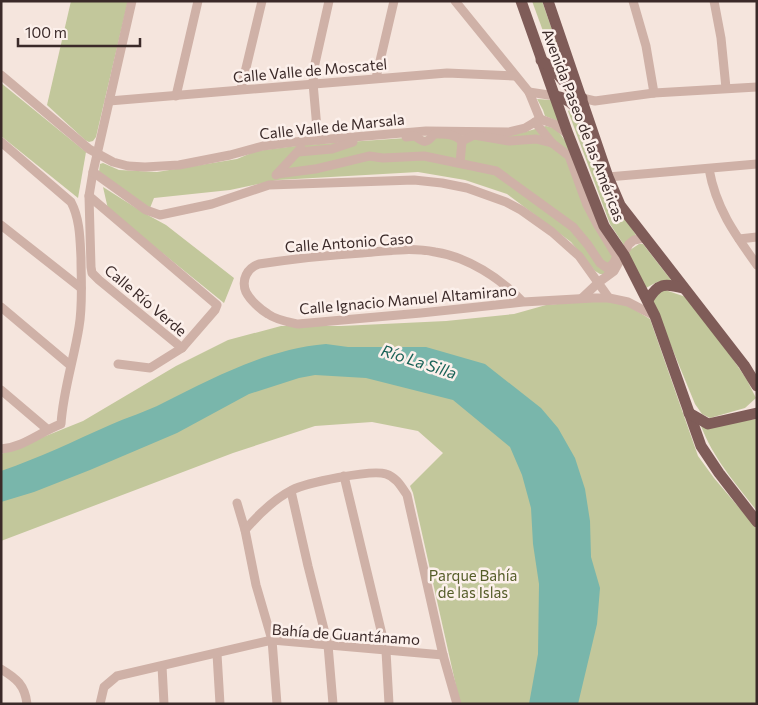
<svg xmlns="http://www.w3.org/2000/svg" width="758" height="705" font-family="Commissioner,sans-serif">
<rect width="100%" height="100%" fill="#f5e5dd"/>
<g fill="#c2c79b">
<path d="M 71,1 L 128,1 L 96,137 L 93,141 L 89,142 L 85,140 L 47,105 Z"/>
<path d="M 532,1 L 542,1 L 567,73 L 566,76 L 558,72 Z"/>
<path d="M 1,83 L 86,152 L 78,198 L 1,136 Z"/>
<path d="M 537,99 L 551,100 L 561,126 L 555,120 L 545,116 L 543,110 Z"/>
<path d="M 572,108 L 576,109 L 601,179 L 615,204 L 636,235 L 624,245 L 610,224 L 568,111 Z"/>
<path d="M 546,126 C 557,128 560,133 566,142 L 616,256 L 605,274 L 600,274 L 595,271 L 571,242 L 507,194 L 465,180 L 418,172 L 278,180 L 230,190 L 154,198 L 150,208 L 99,172 L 100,164 L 103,163 L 119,170 L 157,172 L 237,159 L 256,151 L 304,145 L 435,136 L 474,137 L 521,133 Z"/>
<path d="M 103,187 L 144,213 L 166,225 L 234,278 L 224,303 L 108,209 Z"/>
<path d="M 639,244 L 643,244 L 671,280 L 657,282 L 646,288 L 628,255 L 630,250 Z"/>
<path d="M 665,290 L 686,297 L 720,340 L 747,380 L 756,398 L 745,408 L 710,418 L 702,414 L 695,404 L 653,302 L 657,293 Z"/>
<path d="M 604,300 L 627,305 L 650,319 L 698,456 L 714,478 L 757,529 L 757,704 L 460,704 L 413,493 L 410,486 L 443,453 L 418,431 L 372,422 L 315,426 L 233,453 L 1,541 L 1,454 L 83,421 L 176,366 L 228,340 L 281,326 L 341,326 L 446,321 L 514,314 L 546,305 Z"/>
<path d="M 757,419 L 757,511 C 736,484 713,458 701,426 Z"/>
</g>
<path fill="#79b6ab" d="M 326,344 L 348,347 L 426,347 L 485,364 L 541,408 L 558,428 L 575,458 L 585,489 L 590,521 L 591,557 L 600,588 L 597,624 L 578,704 L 529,704 L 538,654 L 539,584 L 533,544 L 531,508 L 522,475 L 510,447 L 453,400 L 366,378 L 315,375 L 299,378 L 249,394 L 177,433 L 90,470 L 34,492 L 1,502 L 1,471 C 39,458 74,441 110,425 C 127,417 146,412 163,403 C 215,377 267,349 326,344 Z"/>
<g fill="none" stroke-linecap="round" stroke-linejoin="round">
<g stroke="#cfb1a7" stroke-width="9">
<path d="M 132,1 L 93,172 L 89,196 L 91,267 L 92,273 L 99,280 L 182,348"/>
<path d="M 455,1 L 529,92 L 540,119"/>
<path d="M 633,1 L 646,46 L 654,93"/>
<path d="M 714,1 L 721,38 L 726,88"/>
<path d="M 1,75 L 89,149 L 113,162 L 128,166 L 145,167 L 179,165 L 230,155 L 263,146 L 294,142 L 426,131 L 509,132 L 525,128 L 540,119"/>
<path d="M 376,78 L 394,1"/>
<path d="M 241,89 L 262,1"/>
<path d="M 529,92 L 555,96"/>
<path d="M 176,96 L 198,1"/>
<path d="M 582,98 L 595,101 L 654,93 L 757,87"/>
<path d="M 109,101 L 447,73 L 514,76"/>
<path d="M 540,119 L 554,124 L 568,134"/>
<path d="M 406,137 L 415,136 C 424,143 427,144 434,134 C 446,134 453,133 462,141"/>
<path d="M 318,140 L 313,83 L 314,68 L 329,1"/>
<path d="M 1,142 L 71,202 C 80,219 80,239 81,258 C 81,280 83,305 79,327 C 74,359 63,391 61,424 C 40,432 24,447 1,449"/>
<path d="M 298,152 L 332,149 L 353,142"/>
<path d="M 460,163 L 462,141 L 474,135 L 509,141 L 536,139 L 552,143"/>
<path d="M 709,169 C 716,208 734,233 757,265"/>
<path d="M 93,172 L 146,210 L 160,215 L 212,204 L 269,185 L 414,180 L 442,183 L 467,188 L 506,202 L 521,210 L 552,232 L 579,256 L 609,298"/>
<path d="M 277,174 L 315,169 L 369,156 L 383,158 L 424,156 L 496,171 L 573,227 L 588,245 L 600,263 L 607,268 C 612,266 616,261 616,255 L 597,224 L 587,205 L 569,156 L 552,143 L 535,122"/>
<path d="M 276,175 L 301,148"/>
<path d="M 608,177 L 757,164"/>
<path d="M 89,196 L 217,305 L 215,310 L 182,348 L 150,368 L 118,364"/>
<path d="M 1,225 L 81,288"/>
<path d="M 739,239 L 757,237"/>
<path d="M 582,298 L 599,282 L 614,271 L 629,244 L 634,240 L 645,238"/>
<path d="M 523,302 C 500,278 468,257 435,252 C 411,247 386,251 362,253 C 327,255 293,259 259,264 C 247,268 241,280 246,292 C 250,300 261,310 268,314 C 276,320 288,322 298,324 L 421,313 L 523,302 L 593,298 L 609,298 L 628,302 L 655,316"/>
<path d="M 1,307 L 70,365"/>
<path d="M 1,390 L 47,429"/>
<path d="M 344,476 L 386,651 L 389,704"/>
<path d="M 291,491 L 308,566 L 328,645 L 333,704"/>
<path d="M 237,503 L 245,530 L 256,585 L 272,640 L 277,704"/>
<path d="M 245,530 C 258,515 274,499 292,490 C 306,483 371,469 386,474 C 396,477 401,486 407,495 L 443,655 L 457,704"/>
<path d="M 217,654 L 220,704"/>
<path d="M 162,666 L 164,704"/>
<path d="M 1,669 C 16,678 25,685 27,704"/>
<path d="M 100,704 L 104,687 L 117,676 L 272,640 L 443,655"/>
</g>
<g stroke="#7f5c58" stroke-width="11">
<path d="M 521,1 L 568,134 L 604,226 L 624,255 L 655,316 L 701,446 L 719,473 L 757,522"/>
<path d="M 548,1 L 608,177 L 620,205 L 744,365 L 757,386"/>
<path d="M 541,60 C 558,70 566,88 582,98"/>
<path d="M 555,96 C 571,99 577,107 583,122"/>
<path d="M 648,300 C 658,283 665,283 683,288"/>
<path d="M 689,413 L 708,424 L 757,413"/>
</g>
</g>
<g text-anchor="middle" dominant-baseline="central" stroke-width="5" stroke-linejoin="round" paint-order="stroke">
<g font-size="15" fill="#3b2a29" stroke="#fcf0eb">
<text transform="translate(310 70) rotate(-5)">Calle Valle de Moscatel</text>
<text transform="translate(584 125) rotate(69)">Avenida Paseo de las Américas</text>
<text transform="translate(332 126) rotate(-6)">Calle Valle de Marsala</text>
<text transform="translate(349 242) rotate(-4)">Calle Antonio Caso</text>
<text transform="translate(408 299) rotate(-5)">Calle Ignacio Manuel Altamirano</text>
<text transform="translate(146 300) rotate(40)">Calle Río Verde</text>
<text transform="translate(346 634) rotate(4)">Bahía de Guantánamo</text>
</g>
<g font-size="15" fill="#555d29" stroke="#fcf0eb">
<text x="473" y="575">Parque Bahía<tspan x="473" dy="17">de las Islas</tspan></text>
</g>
<g font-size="16" font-style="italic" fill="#196257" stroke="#fcf0eb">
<text transform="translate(419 361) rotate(18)">Río La Silla</text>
</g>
</g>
<rect width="758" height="705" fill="none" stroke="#3b2a29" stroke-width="5"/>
<path d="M18 38v8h122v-8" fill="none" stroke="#3b2a29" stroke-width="2.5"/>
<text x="25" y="38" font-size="15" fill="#3b2a29" stroke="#fcf0eb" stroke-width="4" paint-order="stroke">100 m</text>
</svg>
